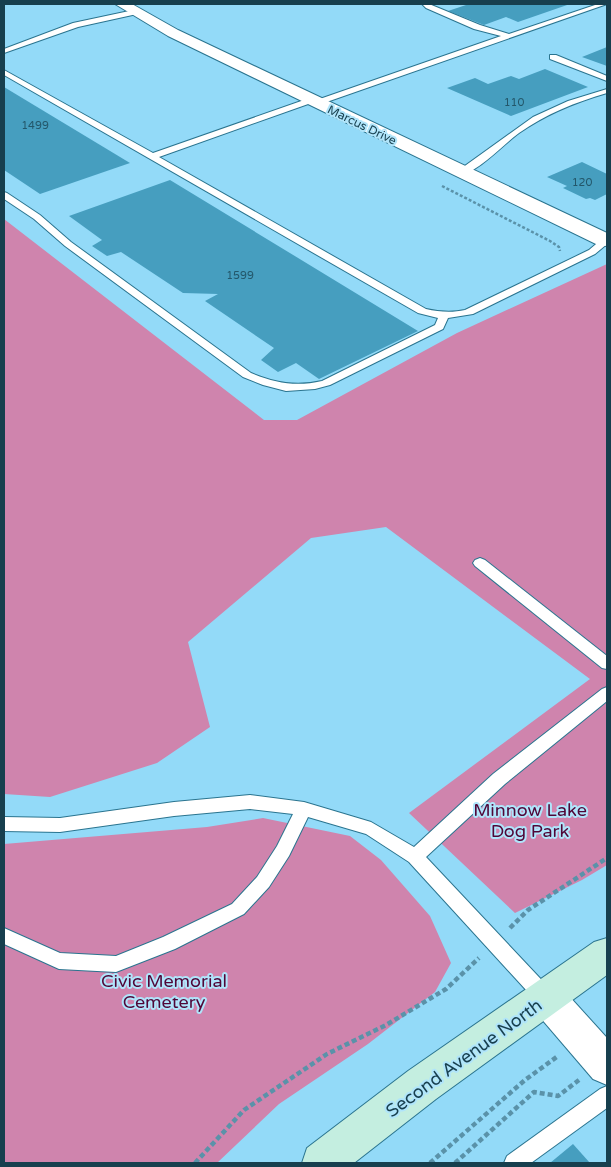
<svg xmlns="http://www.w3.org/2000/svg" width="611" height="1167" font-family="'Varela Round',sans-serif">
<rect width="100%" height="100%" fill="#93daf8"/>
<g fill="#cf84ad">
<path d="M 4,219 L 264,420 L 297,420 L 457,333 L 607,264 L 607,865 L 582,880 L 515,913 L 409,813 L 590,679 L 386,527 L 311,538 L 188,642 L 210,727 L 157,763 L 50,797 L 4,794 Z"/>
<path d="M 263,818 L 350,836 L 381,860 L 430,916 L 451,963 L 435,992 L 368,1044 L 279,1104 L 217,1163 L 4,1163 L 4,844 L 207,827 Z"/>
</g>
<g fill="#469ebf">
<path d="M 469,4 L 570,4 L 518,22 L 506,17 L 484,25 L 448,11 Z"/>
<path d="M 607,47 L 607,66 L 582,57 Z"/>
<path d="M 545,69 L 588,87 L 511,116 L 447,88 L 475,78 L 488,84 L 511,76 L 519,79 Z"/>
<path d="M 4,87 L 130,163 L 40,194 L 4,170 Z"/>
<path d="M 582,162 L 607,174 L 607,194 L 595,200 L 590,198 L 586,199 L 563,188 L 567,186 L 547,177 Z"/>
<path d="M 170,180 L 418,331 L 319,379 L 296,363 L 278,372 L 261,360 L 274,348 L 205,301 L 218,294 L 183,293 L 121,252 L 107,256 L 92,246 L 102,240 L 69,216 Z"/>
<path d="M 573,1144 L 590,1163 L 550,1163 Z"/>
</g>
<g fill="none" stroke-linecap="round" stroke-linejoin="round">
<defs>
<g id="service">
<path d="M 422,4 L 429,4 L 480,25 L 509,34 L 598,4 L 607,4 L 318,105 L 311,103 L 159,157 L 426,309 C 439,312 452,313 465,310 L 589,250 L 602,239 L 607,239 L 607,244 L 595,254 L 473,314 L 448,318 L 443,329 L 330,385 L 315,389 L 286,391 L 263,385 L 243,377 L 65,246 L 34,219 L 4,199 L 4,192 L 7,193 L 40,215 L 71,242 L 251,373 C 275,383 296,387 322,381 L 435,325 L 438,318 L 418,313 L 4,75 L 4,70 L 153,153 L 307,99 L 314,101 L 501,36 L 474,29 L 426,8 Z"/>
<path d="M 134,10 L 138,12 L 137,14 L 78,27 L 4,53 L 4,49 L 73,23 Z"/>
<path d="M 550,55 L 556,55 L 607,76 L 607,81 L 550,59 Z"/>
<path d="M 607,89 L 607,93 C 576,102 546,114 519,133 C 500,147 482,169 459,176 L 455,173 L 533,117 L 568,101 Z"/>
<path d="M 480,558 L 485,560 L 607,656 L 607,669 L 602,668 L 475,566 L 473,563 L 475,560 Z"/>
<path d="M 607,687 L 607,701 L 505,784 L 426,857 L 552,991 L 554,997 L 552,1003 L 545,1006 L 538,1003 L 409,862 L 366,834 L 308,817 L 289,856 L 269,887 L 244,914 L 175,949 L 116,972 L 59,969 L 4,944 L 4,928 L 60,953 L 116,956 L 163,937 L 232,904 L 257,877 L 277,846 L 293,814 L 250,809 L 174,816 L 60,832 L 4,831 L 4,817 L 60,818 L 174,802 L 250,795 L 304,802 L 371,822 L 414,847 L 493,774 L 602,689 Z"/>
<path d="M 607,1086 L 607,1108 L 531,1163 L 504,1163 L 507,1156 L 600,1089 Z"/>
</g>
<path id="minor" d="M 546,980 L 559,985 L 607,1038 L 607,1085 L 593,1079 L 533,1009 L 527,997 L 533,985 Z"/>
<path id="tertiary" d="M 115,4 L 132,4 L 178,30 L 607,233 L 607,246 L 598,245 L 168,36 Z"/>
<path id="secondary" d="M 607,938 L 607,975 L 436,1099 L 354,1163 L 302,1163 L 307,1148 L 408,1071 L 594,942 Z"/>
</defs>
<use href="#service" stroke="#2a748f" stroke-width="2"/>
<use href="#minor" stroke="#2a748f" stroke-width="2"/>
<use href="#tertiary" stroke="#2a748f" stroke-width="2"/>
<use href="#secondary" stroke="#2a748f" stroke-width="2"/>
<path stroke="#5a92a9" stroke-width="2.5" stroke-dasharray="3 2" stroke-linecap="butt" d="M 442,186 L 550,241 L 559,247 L 560,251"/>
<g stroke="#5a92a9" stroke-width="4.5" stroke-dasharray="5 3" stroke-linecap="butt">
<path d="M 510,928 L 528,910 L 607,858"/>
<path d="M 195,1163 L 244,1110 L 327,1054 L 386,1025 L 446,989 L 479,958"/>
<path d="M 430,1163 L 525,1080 L 558,1056"/>
<path d="M 455,1163 L 534,1092 L 558,1096 L 579,1080"/>
</g>
<use href="#service" fill="#fff" fill-rule="evenodd"/>
<use href="#minor" fill="#fff" fill-rule="evenodd"/>
<use href="#tertiary" fill="#fff" fill-rule="evenodd"/>
<use href="#secondary" fill="#c4eee0" fill-rule="evenodd"/>
</g>
<g text-anchor="middle" dominant-baseline="central" stroke-width="4" stroke-linejoin="round" paint-order="stroke">
<g font-size="11" fill="#23576a">
<text x="514" y="102">110</text>
<text x="35" y="125">1499</text>
<text x="582" y="182">120</text>
<text x="240" y="275">1599</text>
</g>
<g font-size="12" fill="#173f4e" stroke="#b0e5fb">
<text transform="translate(362 125) rotate(26)">Marcus Drive</text>
</g>
<g font-size="18" fill="#500637" stroke="#b0e5fb">
<text x="530" y="810">Minnow Lake<tspan x="530" dy="21">Dog Park</tspan></text>
<text x="164" y="981">Civic Memorial<tspan x="164" dy="21">Cemetery</tspan></text>
</g>
<g font-size="18" fill="#173f4e" stroke="#b0e5fb">
<text transform="translate(464 1058) rotate(-36)">Second Avenue North</text>
</g>
</g>
<rect width="611" height="1167" fill="none" stroke="#173f4e" stroke-width="10"/>
</svg>
